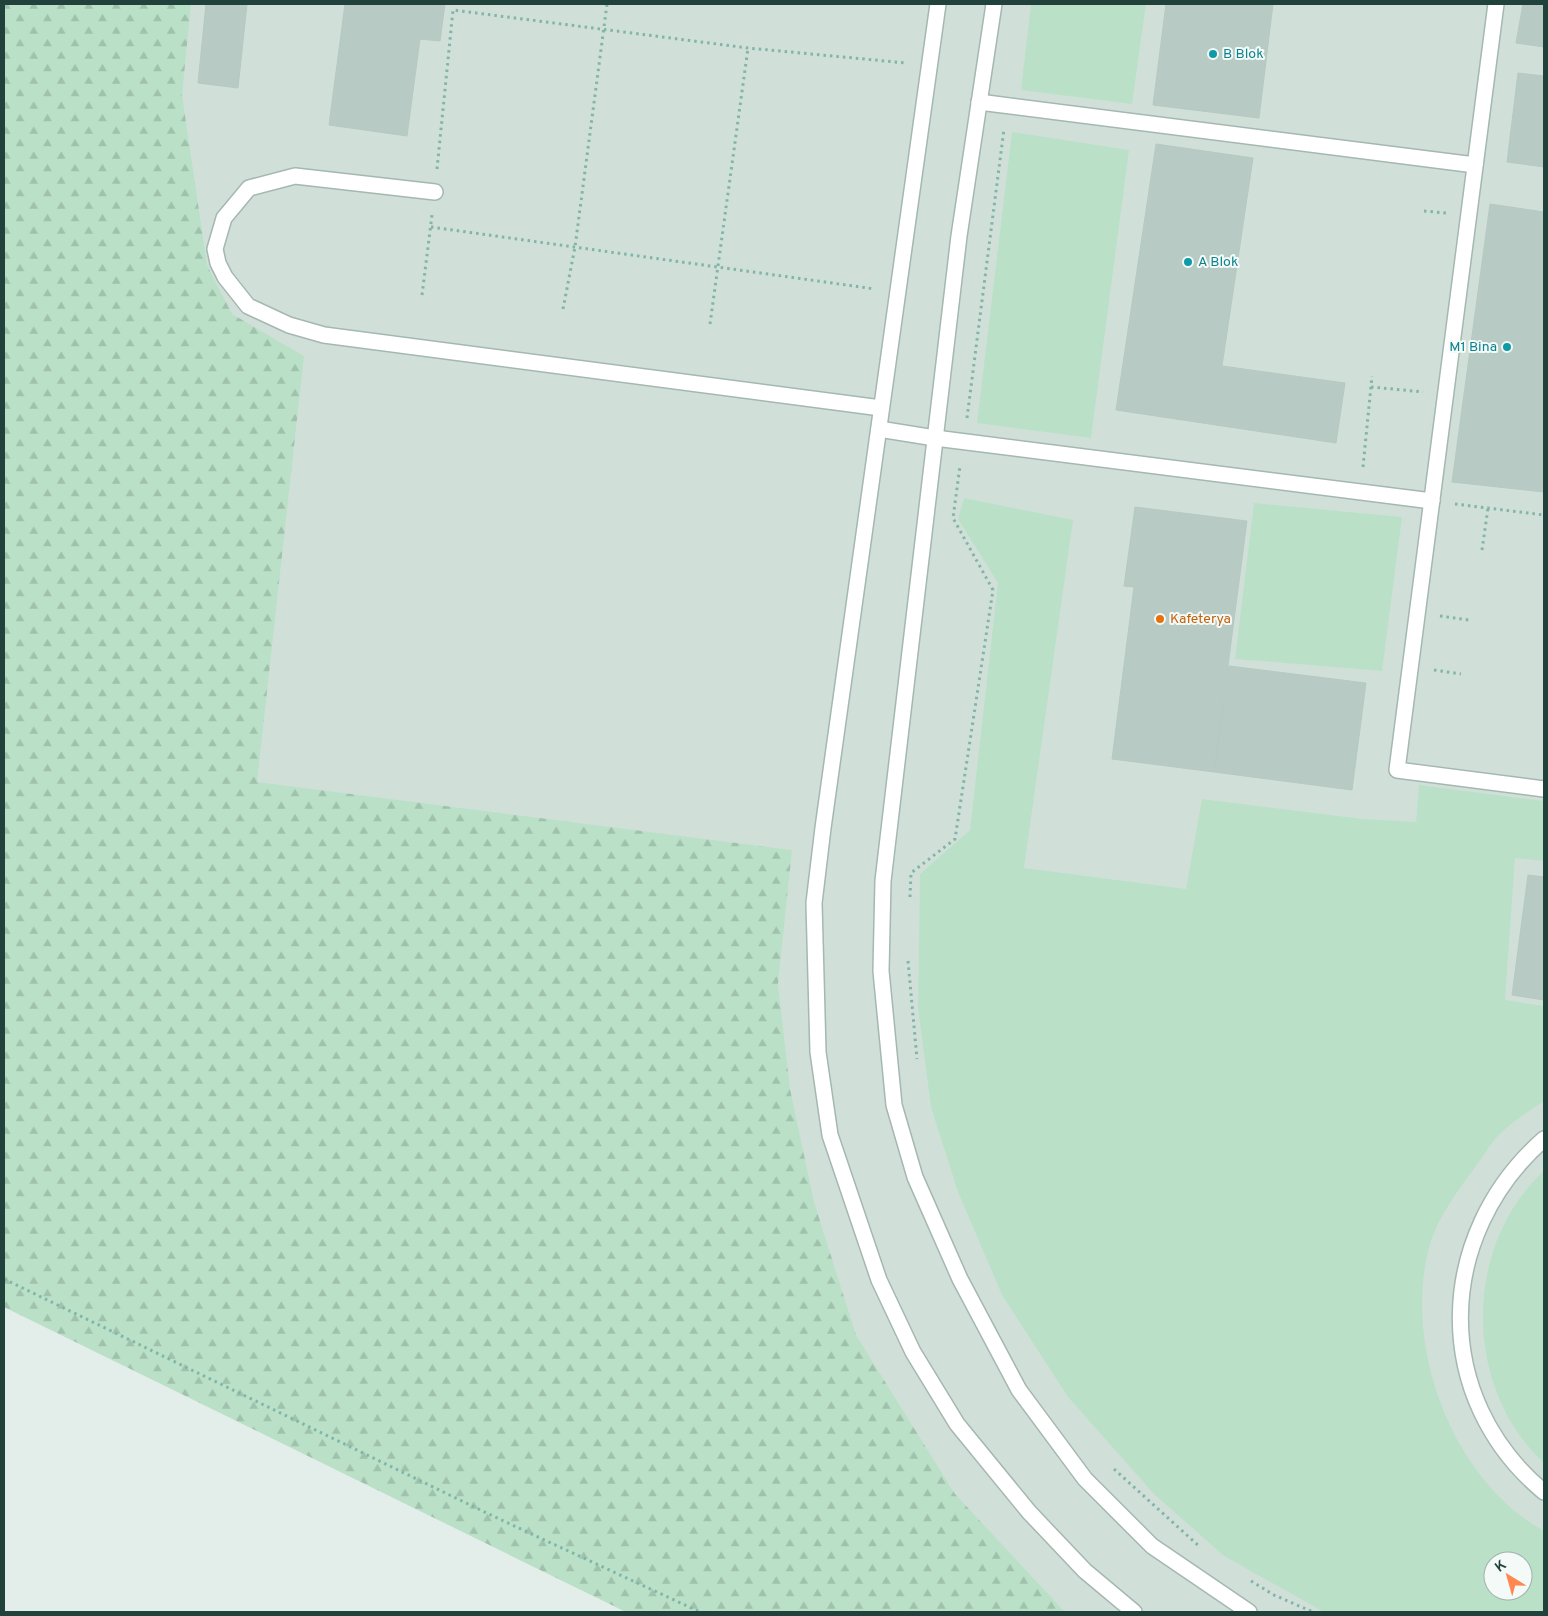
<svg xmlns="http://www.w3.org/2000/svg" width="1548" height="1616" font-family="Overpass,sans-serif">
<defs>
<pattern id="forest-firs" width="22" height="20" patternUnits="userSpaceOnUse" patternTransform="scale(1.25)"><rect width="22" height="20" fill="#bae1c8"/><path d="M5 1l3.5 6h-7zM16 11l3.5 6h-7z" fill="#a0c2ad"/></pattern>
</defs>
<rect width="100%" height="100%" fill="#e3eeea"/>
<path fill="#d1dfd9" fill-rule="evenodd" d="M 4,4 L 1544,4 L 1544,1612 L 626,1612 L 4,1307 ZM 1493,1561 L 1523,1561 L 1523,1591 L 1493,1591 Z"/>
<g fill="#bae1c8" fill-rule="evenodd">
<path d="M 1031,4 L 1146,4 L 1132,104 L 1021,90 Z"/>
<path d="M 1012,132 L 1129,150 L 1091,438 L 977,423 Z"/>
<path d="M 964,498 L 1073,520 L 1024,868 L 1186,889 L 1202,799 L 1363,819 L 1416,822 L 1419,785 L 1544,801 L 1544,861 L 1515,858 L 1505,1000 L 1544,1006 L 1544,1101 C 1528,1112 1509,1124 1496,1138 C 1489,1146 1483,1157 1476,1166 C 1458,1191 1438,1216 1429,1248 C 1403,1348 1453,1480 1544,1531 L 1544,1612 L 1324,1612 L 1224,1556 L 1154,1494 L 1068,1397 L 1002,1295 L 958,1192 L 931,1107 L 918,1008 L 920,874 L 970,830 L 998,583 L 958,519 ZM 1493,1561 L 1523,1561 L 1523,1591 L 1493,1591 Z"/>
<path d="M 1254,503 L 1402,517 L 1382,671 L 1235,659 Z"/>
<path d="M 1544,1171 L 1544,1463 C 1463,1389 1462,1245 1544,1171 Z"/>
</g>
<path fill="url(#forest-firs)" d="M 4,4 L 191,4 L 182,95 L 207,265 L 232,314 L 304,356 L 257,782 L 792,850 L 778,984 L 790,1089 L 814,1202 L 856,1335 L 955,1494 L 1065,1612 L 626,1612 L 4,1307 Z"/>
<g fill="#b8cac4" stroke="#b5c9c2">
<path d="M 206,4 L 247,4 L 238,88 L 198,83 Z"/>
<path d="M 345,4 L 445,4 L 440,41 L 420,39 L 407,136 L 329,125 Z"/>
<path d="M 1166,4 L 1273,4 L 1259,118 L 1153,105 Z"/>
<path d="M 1523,4 L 1544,4 L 1544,47 L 1516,43 Z"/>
<path d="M 1518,73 L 1544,76 L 1544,167 L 1507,162 Z"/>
<path d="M 1156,144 L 1253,158 L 1222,366 L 1345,383 L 1336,443 L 1116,410 Z"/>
<path d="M 1490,204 L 1544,212 L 1544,492 L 1452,482 Z"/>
<path d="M 1135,507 L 1247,521 L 1214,772 L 1112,759 L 1134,587 L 1124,586 Z"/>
<path d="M 1229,666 L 1366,683 L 1352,790 L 1214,772 Z"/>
<path d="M 1528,875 L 1544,877 L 1544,1000 L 1512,995 Z"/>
</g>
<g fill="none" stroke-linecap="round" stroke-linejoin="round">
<defs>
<g id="lane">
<path d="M 1496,4 L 1397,770 L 1544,789"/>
<path d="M 979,102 L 1475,165"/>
<path d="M 435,192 L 295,176 L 249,188 L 224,218 L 215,249 L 218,263 L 225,277 L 248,306 L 289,325 L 324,335 L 881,408"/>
<path d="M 935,438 L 1432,501"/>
<path d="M 1544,1139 C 1435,1235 1430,1397 1544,1492"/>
</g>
<g id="street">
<path d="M 938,4 L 823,828 L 814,903 L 818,1052 L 830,1135 L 879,1280 L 913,1352 L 957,1424 L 1029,1512 L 1085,1571 L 1134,1612"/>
<path d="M 994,4 L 959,236 L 883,881 L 881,971 L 894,1105 L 915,1177 L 960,1279 L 1019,1390 L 1085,1479 L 1152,1546 L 1249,1612"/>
<path d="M 879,429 L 935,438"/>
</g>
</defs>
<use href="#lane" stroke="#a5b7b2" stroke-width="18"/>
<use href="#street" stroke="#a5b7b2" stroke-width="18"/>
<g stroke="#81b5a8" stroke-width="3" stroke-dasharray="2.5 4" stroke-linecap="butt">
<path d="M 437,169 L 453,10 L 748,48 L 906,63"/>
<path d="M 1424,211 L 1446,213"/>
<path d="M 431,227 L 875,289"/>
<path d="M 422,295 L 432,215"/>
<path d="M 563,309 L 575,247 L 607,4"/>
<path d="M 710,324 L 748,48"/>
<path d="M 1371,387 L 1423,392"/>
<path d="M 967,418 L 1004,129"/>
<path d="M 1363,467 L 1372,376"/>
<path d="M 1455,504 L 1544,515"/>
<path d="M 1482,550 L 1488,508"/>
<path d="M 1440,616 L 1469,620"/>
<path d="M 1434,670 L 1461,674"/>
<path d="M 910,897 L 911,873 L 955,839 L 993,590 L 953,518 L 960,466"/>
<path d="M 908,961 L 917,1059"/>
<path d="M 4,1279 L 495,1517 L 700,1612"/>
<path d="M 1114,1469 L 1200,1547"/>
<path d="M 1251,1581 L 1274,1595 L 1313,1612"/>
</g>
<use href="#lane" stroke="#fff" stroke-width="15"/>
<use href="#street" stroke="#fff" stroke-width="15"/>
</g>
<g fill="#0f9aa8" stroke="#f4faf8" stroke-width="2">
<circle cx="1213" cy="54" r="5"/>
<circle cx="1188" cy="262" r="5"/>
<circle cx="1507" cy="347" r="5"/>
</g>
<circle fill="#e8710a" stroke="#f4faf8" stroke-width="2" cx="1160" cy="619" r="5"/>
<g text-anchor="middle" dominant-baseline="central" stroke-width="4" stroke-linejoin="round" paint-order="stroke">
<g font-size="14" fill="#0d838f" stroke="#f4faf8" text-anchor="start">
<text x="1223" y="54">B Blok</text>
<text x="1198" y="262">A Blok</text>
<text x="1497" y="347" text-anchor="end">M1 Bina</text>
</g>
<g font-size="14" fill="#c56008" stroke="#f4faf8" text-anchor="start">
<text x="1170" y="619">Kafeterya</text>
</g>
</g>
<rect width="1548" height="1616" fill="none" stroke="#21423b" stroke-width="10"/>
<g transform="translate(1508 1576) rotate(323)"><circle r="24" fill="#f4faf8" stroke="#a0b0ac"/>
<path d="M0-4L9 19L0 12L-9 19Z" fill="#ff8851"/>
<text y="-8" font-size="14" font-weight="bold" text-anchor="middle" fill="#21423b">K</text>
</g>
</svg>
